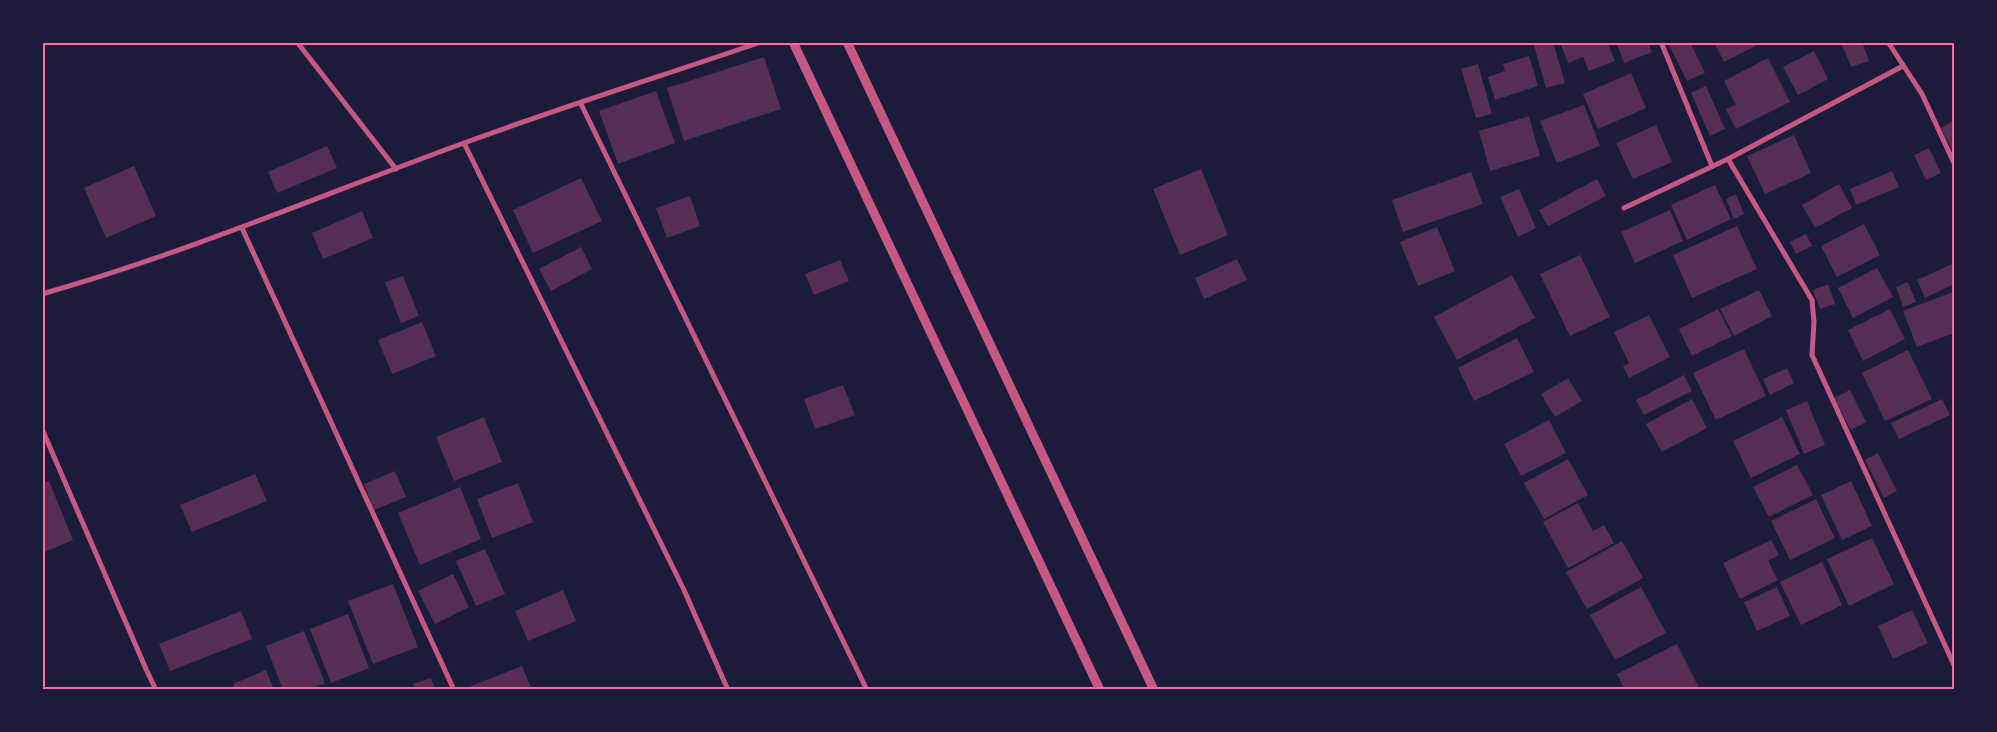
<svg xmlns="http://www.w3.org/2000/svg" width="1997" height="732" font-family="Commissioner,sans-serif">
<rect width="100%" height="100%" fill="#1b1b3a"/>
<g fill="#542f53">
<path d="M 1533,42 L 1553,42 L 1565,83 L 1546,88 Z"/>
<path d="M 1560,42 L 1604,42 L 1605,45 L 1608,44 L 1615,61 L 1589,71 L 1583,57 L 1568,63 Z"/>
<path d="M 1621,42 L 1648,42 L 1652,52 L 1624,63 L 1617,44 Z"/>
<path d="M 1675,42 L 1690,42 L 1705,73 L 1687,81 L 1669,45 Z"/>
<path d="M 1714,42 L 1763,42 L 1724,62 Z"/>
<path d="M 1841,42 L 1862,42 L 1869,61 L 1851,67 Z"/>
<path d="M 1814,51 L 1828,79 L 1798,95 L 1783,67 Z"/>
<path d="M 1529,56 L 1538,86 L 1495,100 L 1488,77 L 1505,71 L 1503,64 Z"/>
<path d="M 764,57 L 781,109 L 684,141 L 667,88 Z"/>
<path d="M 1768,58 L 1790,102 L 1736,129 L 1726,109 L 1736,105 L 1724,81 Z"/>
<path d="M 1478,64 L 1492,114 L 1476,118 L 1461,69 Z"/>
<path d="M 1631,73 L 1646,108 L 1598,129 L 1583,94 Z"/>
<path d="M 1706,86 L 1725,129 L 1710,136 L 1691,93 Z"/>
<path d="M 656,91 L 675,143 L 618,164 L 599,111 Z"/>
<path d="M 1584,105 L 1600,146 L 1557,163 L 1540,121 Z"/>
<path d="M 1529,116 L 1540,156 L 1490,171 L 1479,131 Z"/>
<path d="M 1954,120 L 1954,154 L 1941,128 Z"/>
<path d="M 1656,125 L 1672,162 L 1633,179 L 1616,143 Z"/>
<path d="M 1794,135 L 1811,173 L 1765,194 L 1747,156 Z"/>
<path d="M 327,146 L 337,168 L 277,193 L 268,172 Z"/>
<path d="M 1929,148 L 1941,173 L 1926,180 L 1914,155 Z"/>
<path d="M 134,166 L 156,216 L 106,238 L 84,188 Z"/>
<path d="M 1201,169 L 1228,235 L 1180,255 L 1153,189 Z"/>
<path d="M 1892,171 L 1899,187 L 1856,205 L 1850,189 Z"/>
<path d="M 1471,172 L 1483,204 L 1403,232 L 1392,200 Z"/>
<path d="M 581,178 L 602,221 L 533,253 L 513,210 Z"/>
<path d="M 1597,179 L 1606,196 L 1548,226 L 1539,210 Z"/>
<path d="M 1839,184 L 1852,208 L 1815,228 L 1802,205 Z"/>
<path d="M 1715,185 L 1731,219 L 1687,240 L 1671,205 Z"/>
<path d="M 1519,189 L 1536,228 L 1518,237 L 1500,197 Z"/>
<path d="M 1736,194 L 1744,214 L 1734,219 L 1726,199 Z"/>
<path d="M 690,196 L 700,226 L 667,238 L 656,208 Z"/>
<path d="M 1670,210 L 1683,241 L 1635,263 L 1621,232 Z"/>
<path d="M 362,211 L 373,238 L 323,259 L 312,233 Z"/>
<path d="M 1864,224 L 1880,255 L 1837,277 L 1821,246 Z"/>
<path d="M 1737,226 L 1757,269 L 1692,298 L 1673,255 Z"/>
<path d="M 1437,227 L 1455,271 L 1418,286 L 1400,242 Z"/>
<path d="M 1806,234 L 1812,246 L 1796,254 L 1790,242 Z"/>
<path d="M 581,247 L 592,269 L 551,291 L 539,269 Z"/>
<path d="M 1580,255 L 1610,317 L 1570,336 L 1540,274 Z"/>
<path d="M 1237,259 L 1247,280 L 1204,299 L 1195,278 Z"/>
<path d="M 840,260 L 849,281 L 814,295 L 805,274 Z"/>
<path d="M 1954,263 L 1954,284 L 1925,298 L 1917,280 Z"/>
<path d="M 1877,268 L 1893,297 L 1853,318 L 1838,288 Z"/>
<path d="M 1512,275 L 1535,318 L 1457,360 L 1434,317 Z"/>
<path d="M 403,276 L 419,316 L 401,323 L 385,282 Z"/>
<path d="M 1908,282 L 1916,302 L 1903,307 L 1896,287 Z"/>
<path d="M 1828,284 L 1835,304 L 1820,309 L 1813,290 Z"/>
<path d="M 1759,290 L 1772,316 L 1734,336 L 1720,309 Z"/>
<path d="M 1953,292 L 1954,333 L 1917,347 L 1903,311 Z"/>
<path d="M 1718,309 L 1732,336 L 1692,356 L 1679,329 Z"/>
<path d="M 1890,309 L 1905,339 L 1863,361 L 1848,330 Z"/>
<path d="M 1649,315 L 1670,357 L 1629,378 L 1623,366 L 1629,363 L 1614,332 Z"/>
<path d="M 422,322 L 436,356 L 392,374 L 378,340 Z"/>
<path d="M 1517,338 L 1534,372 L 1474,401 L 1458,368 Z"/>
<path d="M 1744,349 L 1766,396 L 1716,420 L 1693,373 Z"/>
<path d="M 1908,350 L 1932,399 L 1885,421 L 1862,373 Z"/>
<path d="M 1787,368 L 1794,383 L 1770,395 L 1763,379 Z"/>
<path d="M 1684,375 L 1692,391 L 1644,415 L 1636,400 Z"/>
<path d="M 1568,378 L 1582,401 L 1555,417 L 1541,394 Z"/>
<path d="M 843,385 L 855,415 L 815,429 L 804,399 Z"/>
<path d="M 1850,390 L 1866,422 L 1851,430 L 1834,398 Z"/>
<path d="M 1692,399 L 1707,428 L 1662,452 L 1646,424 Z"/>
<path d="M 1942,399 L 1950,415 L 1899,439 L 1891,423 Z"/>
<path d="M 1807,401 L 1825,445 L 1804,454 L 1786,410 Z"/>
<path d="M 484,417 L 502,462 L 454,481 L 436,437 Z"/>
<path d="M 1782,417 L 1800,454 L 1751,478 L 1733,441 Z"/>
<path d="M 1549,420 L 1566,453 L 1521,476 L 1504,444 Z"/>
<path d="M 1878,453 L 1897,491 L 1884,498 L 1865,460 Z"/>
<path d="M 1568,459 L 1588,495 L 1544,519 L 1524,483 Z"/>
<path d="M 1797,465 L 1813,495 L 1769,517 L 1753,487 Z"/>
<path d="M 395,471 L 406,497 L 374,510 L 364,484 Z"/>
<path d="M 255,474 L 267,501 L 192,532 L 180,505 Z"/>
<path d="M 49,481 L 73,540 L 42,553 L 42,484 Z"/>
<path d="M 1851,481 L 1872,526 L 1842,540 L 1821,495 Z"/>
<path d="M 518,483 L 533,522 L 492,538 L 477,499 Z"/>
<path d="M 460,487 L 481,539 L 420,565 L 398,513 Z"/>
<path d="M 1816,499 L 1835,538 L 1790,560 L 1771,521 Z"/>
<path d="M 1578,503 L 1593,531 L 1604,525 L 1614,543 L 1568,568 L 1543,522 Z"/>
<path d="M 1872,538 L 1894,584 L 1849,606 L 1827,559 Z"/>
<path d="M 1771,540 L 1779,555 L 1768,561 L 1778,580 L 1740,599 L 1723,563 Z"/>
<path d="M 1622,541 L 1643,578 L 1587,609 L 1566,572 Z"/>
<path d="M 485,549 L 505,594 L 476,606 L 456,561 Z"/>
<path d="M 1822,562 L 1842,605 L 1801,625 L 1780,582 Z"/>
<path d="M 453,574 L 469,607 L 435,624 L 418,591 Z"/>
<path d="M 393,584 L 418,647 L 373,664 L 348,601 Z"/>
<path d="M 1641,587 L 1666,633 L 1615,660 L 1590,615 Z"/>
<path d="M 1777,587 L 1790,616 L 1757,631 L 1744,602 Z"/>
<path d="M 563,590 L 576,621 L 528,641 L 515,611 Z"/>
<path d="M 1912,610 L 1928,643 L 1893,659 L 1878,626 Z"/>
<path d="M 241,611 L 252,639 L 170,671 L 159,644 Z"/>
<path d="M 348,614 L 369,668 L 331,683 L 310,629 Z"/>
<path d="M 304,631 L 325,683 L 308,690 L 283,690 L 266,646 Z"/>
<path d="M 1677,644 L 1700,690 L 1625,690 L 1617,674 Z"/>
<path d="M 522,666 L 532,690 L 470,690 L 469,687 Z"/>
<path d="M 266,670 L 274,690 L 235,690 L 233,684 Z"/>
<path d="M 431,678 L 435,690 L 415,690 L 413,684 Z"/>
</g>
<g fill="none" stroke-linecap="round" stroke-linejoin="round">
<g stroke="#c65784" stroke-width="5">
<path d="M 297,42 L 396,169"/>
<path d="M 1661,42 L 1712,166"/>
<path d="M 1888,42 L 1922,94 L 1954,163"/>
<path d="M 581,104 L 867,690"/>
<path d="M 464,143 L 684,590 L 728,690"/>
<path d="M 1728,159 L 1812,300 L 1814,322 L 1812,355 L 1954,665"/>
<path d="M 1624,208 L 1728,159 L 1903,66"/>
<path d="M 242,228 L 454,690"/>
<path d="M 42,294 C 186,253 324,194 464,143 C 562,107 662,76 761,42"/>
<path d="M 42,429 L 146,669 L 156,690"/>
</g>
<g stroke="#c65784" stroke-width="9">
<path d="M 793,42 L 1100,690"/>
<path d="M 847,42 L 1154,690"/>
</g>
</g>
<rect width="1997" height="732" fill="none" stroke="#1b1b3a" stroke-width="88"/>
<rect x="44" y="44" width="1909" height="644" fill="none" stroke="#ff6b9d" stroke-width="2"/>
</svg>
